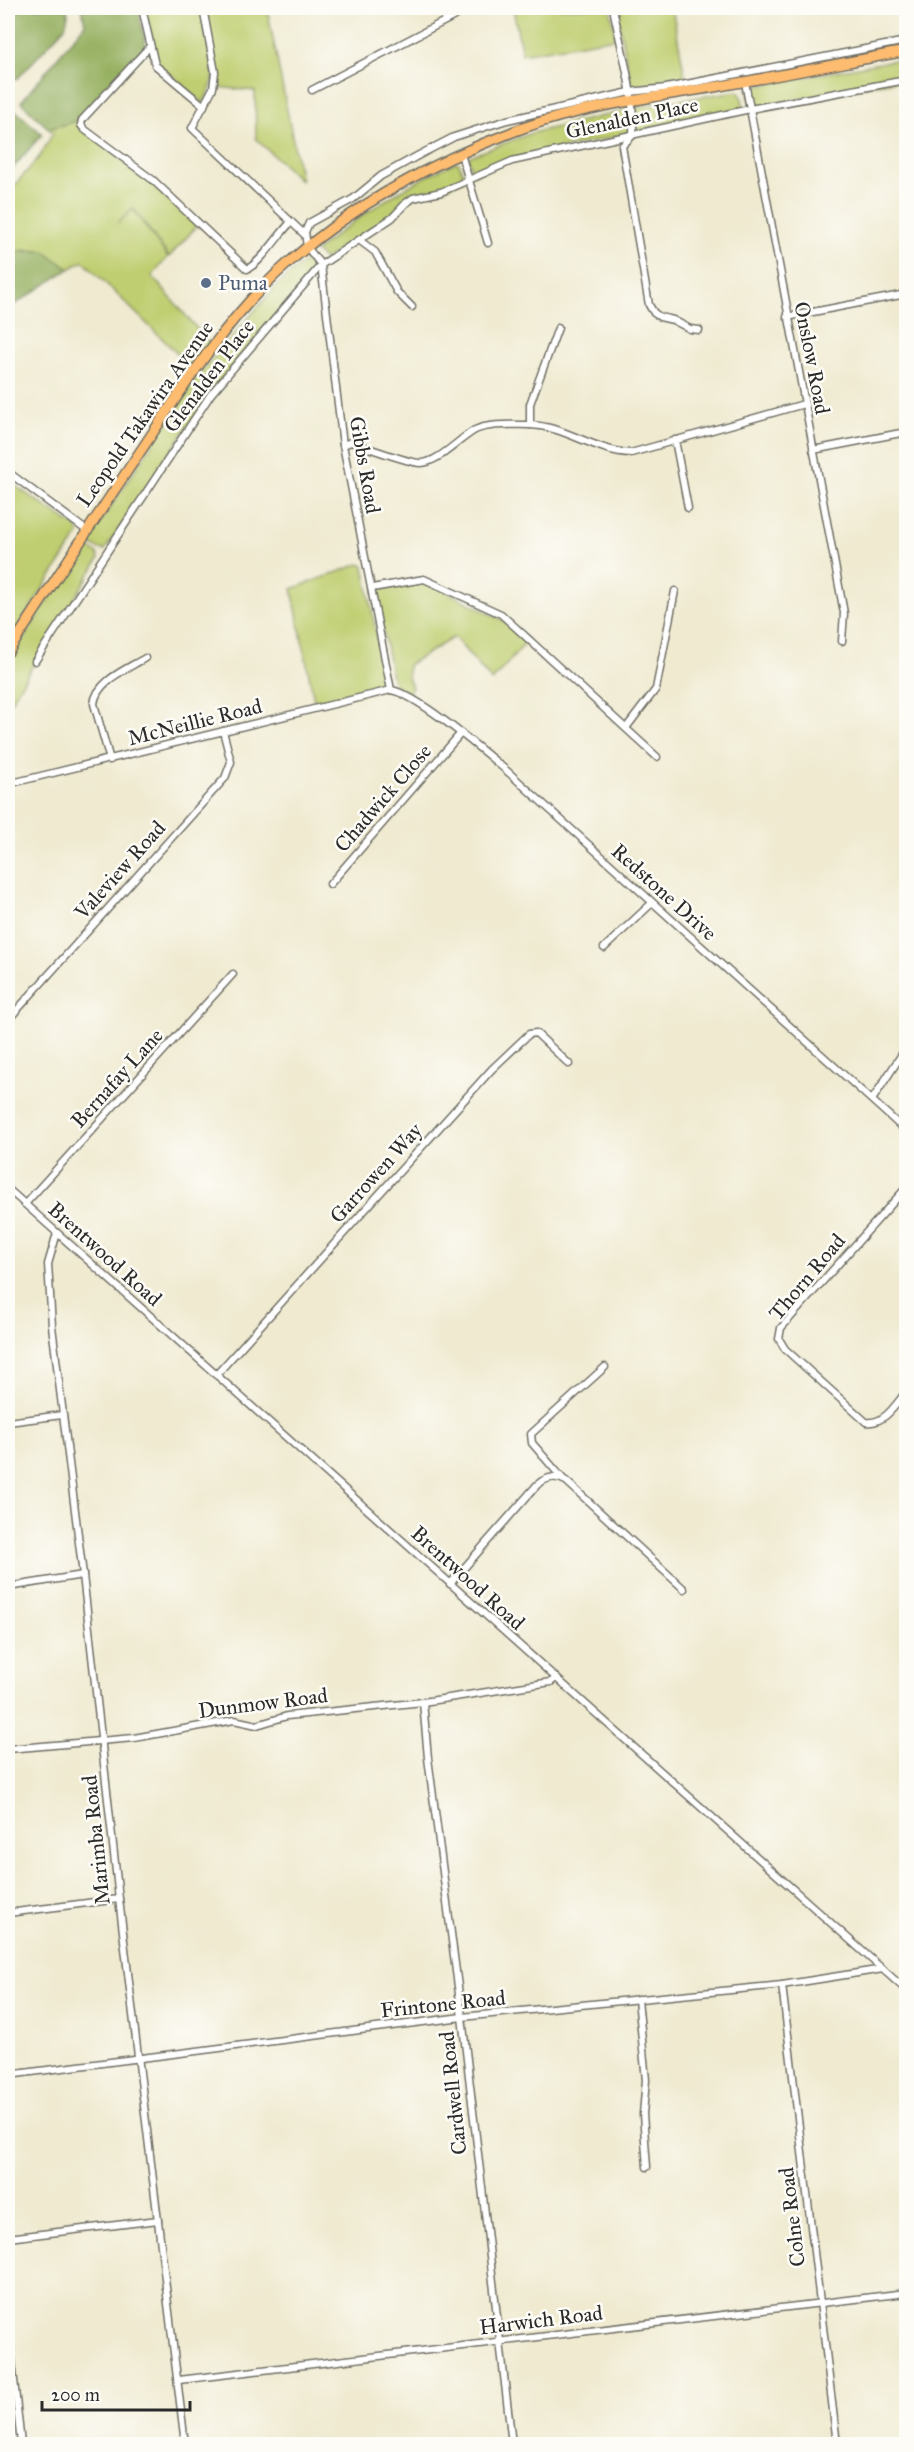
<svg xmlns="http://www.w3.org/2000/svg" width="914" height="2452" font-family="'IM FELL Great Primer',serif">
<rect width="100%" height="100%" fill="#fdfcf7"/>
<filter id="ink" filterUnits="userSpaceOnUse"><feTurbulence type="fractalNoise" baseFrequency=".0167" numOctaves="2"/><feDisplacementMap in="SourceGraphic" scale="12" xChannelSelector="R" yChannelSelector="G"/><feConvolveMatrix kernelMatrix="1 2 1 2 8 2 1 2 1" color-interpolation-filters="sRGB"/></filter>
<filter id="wash" filterUnits="userSpaceOnUse"><feTurbulence type="fractalNoise" baseFrequency=".008" numOctaves="4" result="noise"/><feDisplacementMap in="SourceGraphic" scale="24" xChannelSelector="R" yChannelSelector="G"/><feGaussianBlur stdDeviation="1.35" result="paint"/><feColorMatrix in="noise" values="0 0 0 0 0 0 0 0 0 0 0 0 0 0 0 0 0 1.4 0 .05"/><feComposite in="paint" operator="in"/></filter>
<g filter="url(#wash)">
<rect width="100%" height="100%" fill="#efead0"/>
<g fill="#bfce70" stroke="#757c4e" stroke-width="1.5">
<path d="M 145,8 L 201,8 L 213,72 L 211,87 L 203,103 L 157,63 Z"/>
<path d="M 205,8 L 267,8 L 301,181 L 256,139 L 255,91 L 216,87 Z"/>
<path d="M 513,8 L 610,8 L 616,38 L 522,54 Z"/>
<path d="M 616,8 L 672,8 L 686,81 L 635,88 L 631,85 Z"/>
<path d="M 906,58 L 906,79 L 751,108 L 747,88 Z"/>
<path d="M 737,91 L 741,95 L 744,108 L 636,132 L 635,111 L 638,107 Z"/>
<path d="M 627,110 C 633,117 633,126 629,134 L 512,159 L 474,175 L 468,159 L 470,156 L 532,133 Z"/>
<path d="M 80,120 L 79,126 L 152,182 L 197,226 L 169,257 L 133,208 L 118,223 L 133,209 L 168,257 L 152,276 L 211,345 L 192,368 L 83,261 L 69,269 C 47,253 36,244 8,254 L 8,193 L 40,156 L 53,133 L 49,129 Z"/>
<path d="M 456,162 L 459,163 L 465,179 L 440,191 L 413,197 L 390,216 L 324,260 L 316,251 C 359,215 405,185 456,162 Z"/>
<path d="M 307,260 L 315,267 L 315,269 L 210,393 L 105,550 C 99,550 92,546 88,541 L 195,379 L 279,283 Z"/>
<path d="M 8,481 L 77,528 L 79,534 L 8,642 Z"/>
<path d="M 88,547 L 97,553 L 99,559 L 8,706 L 8,662 L 82,548 Z"/>
<path d="M 359,564 L 364,566 L 386,688 L 315,705 L 292,589 Z"/>
<path d="M 420,581 L 430,583 L 506,622 L 528,640 L 492,681 L 454,637 L 408,665 L 408,677 L 412,687 L 409,693 L 397,687 L 393,682 L 376,593 L 379,590 Z"/>
</g>
<g fill="#97b162" stroke="#616e46" stroke-width="1.5">
<path d="M 8,8 L 67,8 L 68,15 L 65,27 L 18,78 L 8,80 Z"/>
<path d="M 82,8 L 138,8 L 146,45 L 80,120 L 49,129 L 21,102 L 85,24 Z"/>
<path d="M 8,104 L 42,134 L 8,174 Z"/>
<path d="M 17,251 L 44,251 L 69,269 L 8,309 L 8,254 Z"/>
</g>
</g>
<g filter="url(#ink)">
<g fill="none" stroke-linecap="round" stroke-linejoin="round">
<defs>
<g id="minor">
<path d="M 142,8 L 155,65 L 204,106"/>
<path d="M 203,8 L 215,72 L 213,88 L 192,128 L 305,235"/>
<path d="M 613,8 C 621,49 635,93 633,135 L 622,146 L 649,305 L 654,313 L 660,317 L 673,320 L 690,329 L 699,330"/>
<path d="M 150,46 L 82,120 L 81,125 L 84,129 L 153,180 L 247,269 C 261,263 279,234 291,222"/>
<path d="M 745,82 L 844,613 L 842,641"/>
<path d="M 312,90 L 470,8"/>
<path d="M 461,154 L 488,243"/>
<path d="M 359,240 L 375,252 L 397,292 L 412,307"/>
<path d="M 787,317 L 906,294"/>
<path d="M 530,425 L 530,404 L 558,328"/>
<path d="M 675,440 L 688,508"/>
<path d="M 343,445 L 351,442 C 363,446 412,464 421,463 C 438,463 460,438 475,430 C 490,423 513,425 530,425 C 565,426 596,452 631,453 L 804,404"/>
<path d="M 813,450 L 906,432"/>
<path d="M 8,472 L 86,530"/>
<path d="M 372,588 L 424,579 L 501,614 L 657,757"/>
<path d="M 35,661 L 211,394 L 321,265 L 392,218 L 406,203 L 413,198 L 441,192 L 512,161 L 750,109 L 906,80"/>
<path d="M 391,690 L 343,445 L 321,265 L 307,247 L 305,232 L 309,223 L 353,199 L 381,176 L 419,155 L 454,137 L 507,120 L 630,92 L 666,88 L 906,41"/>
<path d="M 626,728 L 656,689 L 675,591"/>
<path d="M 110,760 L 94,704 C 96,681 127,669 145,658"/>
<path d="M 8,784 L 391,690 C 417,694 484,752 507,771 L 906,1131"/>
<path d="M 330,884 L 461,733"/>
<path d="M 604,948 L 652,903"/>
<path d="M 8,1020 L 225,778 L 231,762 L 223,731"/>
<path d="M 872,1100 L 906,1048"/>
<path d="M 906,1188 L 781,1328 L 779,1339 L 785,1349 L 866,1422 C 884,1425 896,1404 906,1392"/>
<path d="M 8,1189 L 906,1990"/>
<path d="M 25,1204 L 233,974"/>
<path d="M 57,1233 L 48,1264 L 52,1326 L 83,1575 L 119,1899 L 185,2444"/>
<path d="M 216,1375 L 492,1069 L 529,1034 L 536,1033 L 569,1064"/>
<path d="M 8,1422 L 62,1415"/>
<path d="M 563,1479 L 532,1443 L 531,1434 L 605,1367"/>
<path d="M 450,1584 L 537,1485 C 546,1477 555,1475 566,1481 L 684,1589"/>
<path d="M 8,1587 L 83,1575"/>
<path d="M 423,1702 L 428,1758 L 462,2017 L 512,2444"/>
<path d="M 8,1749 L 134,1738 L 234,1720 L 257,1725 L 287,1716 L 423,1702 L 551,1682 L 556,1678"/>
<path d="M 8,1913 L 119,1899"/>
<path d="M 782,1985 L 837,2444"/>
<path d="M 638,1999 L 646,2080 L 643,2114 L 647,2167"/>
<path d="M 8,2075 L 462,2017 L 782,1985 L 883,1969"/>
<path d="M 8,2238 L 158,2220"/>
<path d="M 8,2325 L 21,2444"/>
<path d="M 179,2380 L 906,2293"/>
</g>
<path id="trunk" d="M 8,652 C 53,583 98,514 144,446 C 184,386 224,323 277,273 C 348,207 433,161 523,128 C 584,106 650,98 714,87 C 778,76 842,63 906,51"/>
</defs>
<use href="#minor" stroke="#706e65" stroke-width="9"/>
<use href="#trunk" stroke="#706e65" stroke-width="12"/>
<use href="#minor" stroke="#fff" stroke-width="6"/>
<use href="#trunk" stroke="#fdbc6f" stroke-width="9"/>
</g>
</g>
<circle fill="#5c6f8a" stroke="#fdfcf7" stroke-width="2" cx="206" cy="283" r="6"/>
<g text-anchor="middle" dominant-baseline="central" stroke-width="5" stroke-linejoin="round" paint-order="stroke">
<g font-size="21" fill="#2b2b2b" stroke="#fdfcf7">
<text transform="translate(632 118) rotate(-12)">Glenalden Place</text>
<text transform="translate(812 358) rotate(79)">Onslow Road</text>
<text transform="translate(209 376) rotate(-53)">Glenalden Place</text>
<text transform="translate(145 414) rotate(-55)">Leopold Takawira Avenue</text>
<text transform="translate(365 465) rotate(80)">Gibbs Road</text>
<text transform="translate(195 722) rotate(-14)">McNeillie Road</text>
<text transform="translate(383 798) rotate(-49)">Chadwick Close</text>
<text transform="translate(120 870) rotate(-48)">Valeview Road</text>
<text transform="translate(664 892) rotate(42)">Redstone Drive</text>
<text transform="translate(117 1078) rotate(-48)">Bernafay Lane</text>
<text transform="translate(376 1173) rotate(-48)">Garrowen Way</text>
<text transform="translate(105 1254) rotate(42)">Brentwood Road</text>
<text transform="translate(807 1277) rotate(-50)">Thorn Road</text>
<text transform="translate(468 1578) rotate(42)">Brentwood Road</text>
<text transform="translate(263 1703) rotate(-7)">Dunmow Road</text>
<text transform="translate(96 1840) rotate(-96)">Marimba Road</text>
<text transform="translate(443 2004) rotate(-6)">Frintone Road</text>
<text transform="translate(453 2093) rotate(-96)">Cardwell Road</text>
<text transform="translate(792 2217) rotate(-97)">Colne Road</text>
<text transform="translate(541 2320) rotate(-7)">Harwich Road</text>
</g>
<g font-size="21" fill="#4e5e75" stroke="#fdfcf7" text-anchor="start">
<text x="218" y="283">Puma</text>
</g>
</g>
<rect width="914" height="2452" fill="none" stroke="#fdfcf7" stroke-width="30"/>
<path d="M42 2401v9h148v-9" fill="none" stroke="#2b2b2b" stroke-width="3"/>
<text x="51" y="2401" font-size="18" fill="#2b2b2b" stroke="#fdfcf7" stroke-width="4.5" paint-order="stroke">200 m</text>
</svg>
